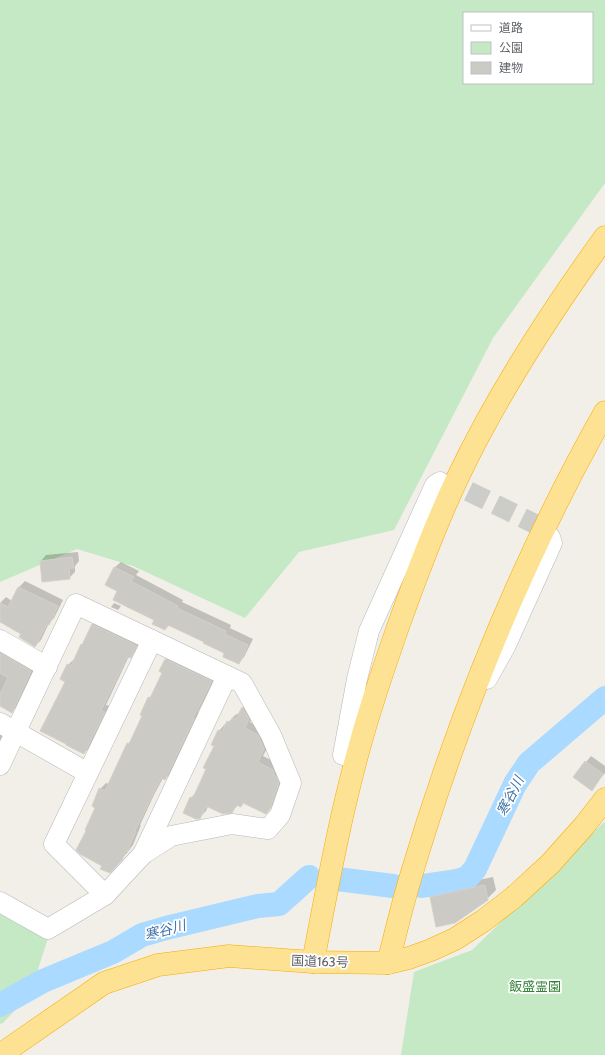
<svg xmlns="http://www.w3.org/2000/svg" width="605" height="1055" font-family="Cabin,'Noto Sans JP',sans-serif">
<rect width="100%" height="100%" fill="#f1efe8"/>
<g fill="#c5e8c5" fill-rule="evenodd">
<path d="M 0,0 L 605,0 L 605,183 L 493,338 L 394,530 L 299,552 L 245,618 L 133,566 L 77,549 L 0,582 ZM 464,13 L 592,13 L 592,83 L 464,83 Z"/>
<path d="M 604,822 L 605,823 L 605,1055 L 401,1055 L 414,972 L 472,950 Z"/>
<path d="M 0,910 L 48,938 L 30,994 L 3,1023 L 0,1024 Z"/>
</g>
<g fill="#0003">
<path d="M 78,552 L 79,561 L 75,566 L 75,572 L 69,578 L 41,561 L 46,555 Z"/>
<path d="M 121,562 L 139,571 L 136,575 L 183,600 L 182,602 L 231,625 L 230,628 L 253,639 L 244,657 L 239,663 L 226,653 L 205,641 L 170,625 L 165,629 L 118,590 L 106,584 L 115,567 Z"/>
<path d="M 25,581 L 63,600 L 54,618 L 49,623 L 41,640 L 35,646 L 22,633 L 0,621 L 0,603 L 6,597 L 12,601 L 19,587 Z"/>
<path d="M 114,603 L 121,606 L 118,610 L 111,607 Z"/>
<path d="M 98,619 L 142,640 L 136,651 L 129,656 L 106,705 L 110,706 L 90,747 L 84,753 L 67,681 L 68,665 L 74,659 L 75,659 L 92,625 Z"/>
<path d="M 0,644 L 37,665 L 17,706 L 12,712 L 0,705 Z"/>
<path d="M 172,654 L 217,675 L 198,712 L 199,713 L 171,773 L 165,779 L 163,778 L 154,795 L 140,825 L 141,825 L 133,845 L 127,853 L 115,866 L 103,865 L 88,830 L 97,807 L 100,789 L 106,783 L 109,784 L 128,744 L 132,739 L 143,715 L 149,698 L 153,694 L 163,672 L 166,660 Z"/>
<path d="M 249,701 L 255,712 L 250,722 L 264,729 L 270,742 L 263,756 L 279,764 L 285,776 L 276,802 L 266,813 L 244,802 L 241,806 L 238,805 L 232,812 L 208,806 L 206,811 L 199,818 L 191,798 L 196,792 L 207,769 L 219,731 L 225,724 L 226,725 L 234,716 L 240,712 L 243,707 Z"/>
<path d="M 0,724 L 7,729 L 0,745 Z"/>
<path d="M 591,756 L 605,766 L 605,773 L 592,789 L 574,777 Z"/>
<path d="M 493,877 L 496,890 L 487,899 L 431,897 L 440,888 Z"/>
</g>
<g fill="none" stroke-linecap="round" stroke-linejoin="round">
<g stroke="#aadaff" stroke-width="24">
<path d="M 337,879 L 393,886"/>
<path d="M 422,886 L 456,881 L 467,878 L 475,869 L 515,784 L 529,763 L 605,698"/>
<path d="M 0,1005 L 43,981 L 113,952 L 142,935 L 166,928 L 258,906 L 279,904 L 309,877"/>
</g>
</g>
<g fill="#cccac5" stroke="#d6d1c6">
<path d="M 72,557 L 74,568 L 69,568 L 70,579 L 42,582 L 40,561 Z"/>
<path d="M 114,567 L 134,577 L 131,581 L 178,606 L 177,608 L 226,631 L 225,634 L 248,645 L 239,664 L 223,657 L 224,653 L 203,643 L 204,642 L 168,625 L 165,630 L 152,624 L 154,620 L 113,600 L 117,591 L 105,585 Z"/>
<path d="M 18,587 L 58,606 L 49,625 L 47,624 L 35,647 L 19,637 L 21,634 L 0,622 L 0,603 L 8,607 Z"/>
<path d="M 92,624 L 137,646 L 131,658 L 127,657 L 101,711 L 105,712 L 84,754 L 66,745 L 66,744 L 40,731 L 65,682 L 60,679 L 67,664 L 71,666 L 81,644 L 82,645 Z"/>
<path d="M 0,653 L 31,671 L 12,713 L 0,706 L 0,694 L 8,678 L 0,673 Z"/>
<path d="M 165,659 L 212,681 L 193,718 L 194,719 L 165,780 L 161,778 L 135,831 L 136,831 L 127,852 L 126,851 L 122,860 L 110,873 L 100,869 L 102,866 L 80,854 L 76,850 L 86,831 L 85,830 L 95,808 L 92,806 L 99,788 L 105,791 L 127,743 L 129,744 L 142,716 L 140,715 L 148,697 L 150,698 L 162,673 L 159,671 Z"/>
<path d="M 242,707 L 249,719 L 245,728 L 258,735 L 264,749 L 258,762 L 273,770 L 274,773 L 273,775 L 276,776 L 279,783 L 270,809 L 266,814 L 243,803 L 241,807 L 236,805 L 232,813 L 223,814 L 206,806 L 200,819 L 196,819 L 183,813 L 190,797 L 193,798 L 206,769 L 203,768 L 214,746 L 211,745 L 218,730 L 222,732 L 227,721 L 230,723 L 232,718 L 236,719 Z"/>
<path d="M 585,761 L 603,774 L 592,791 L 573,777 Z"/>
<path d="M 485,885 L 488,900 L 455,923 L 436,927 L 430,897 Z"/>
</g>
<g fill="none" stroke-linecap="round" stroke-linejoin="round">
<path stroke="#ccccc8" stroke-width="20" stroke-dasharray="20 10" stroke-linecap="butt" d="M 440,482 L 464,489 L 535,524 L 550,537"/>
<defs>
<g id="minor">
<path d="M 0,640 L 47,667"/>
<path d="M 487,679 L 506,645 L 552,543 L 550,537"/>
<path d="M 0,723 L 88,773"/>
<path d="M 343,755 L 357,679 L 369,631 L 435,485 L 440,482"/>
<path d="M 0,765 L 76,604 L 242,683 L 271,735 L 291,783 L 280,815 L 268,829 L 232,824 L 171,836 L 143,854 L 105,895 L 48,929 L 0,902"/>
<path d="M 143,854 L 227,676"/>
<path d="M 105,895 L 54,844 L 152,640"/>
</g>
<g id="highway">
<path d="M 313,962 C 327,889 340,816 360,745 C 371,704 385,664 399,624 C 417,574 435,525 458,477 C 498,393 550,313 605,237"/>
<path d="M 388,963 C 395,935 402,906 410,879 C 458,717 522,559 605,412"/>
<path d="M 0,1055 L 104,983 L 158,965 L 229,956 L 313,962 L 388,963 L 409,958 L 431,950 L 455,939 L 483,921 L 514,897 L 550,864 L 584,826 L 605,799"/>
</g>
</defs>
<use href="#minor" stroke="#b5b8bc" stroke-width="21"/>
<use href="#highway" stroke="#f9ab00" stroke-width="23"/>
<use href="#minor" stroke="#fff" stroke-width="20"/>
<use href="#highway" stroke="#fde293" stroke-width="22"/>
</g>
<g text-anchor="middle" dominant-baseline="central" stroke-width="3.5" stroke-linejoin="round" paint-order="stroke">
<g font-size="13" fill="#5f6368" stroke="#fff">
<text transform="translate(320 961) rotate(2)">国道163号</text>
</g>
<g font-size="13" fill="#348238" stroke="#fff">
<text x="535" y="986">飯盛霊園</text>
</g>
<g font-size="14" font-style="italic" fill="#4174aa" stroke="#fff">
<text transform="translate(510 796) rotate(-63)">寒谷川</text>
<text transform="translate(165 930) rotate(-15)">寒谷川</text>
</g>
</g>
<rect x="463" y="12" width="130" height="72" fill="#ffffff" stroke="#bfc1c3"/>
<rect x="471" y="25" width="20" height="6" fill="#ffffff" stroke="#bfc1c3"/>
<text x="499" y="32" font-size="12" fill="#5f6368">道路</text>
<rect x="471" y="42" width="20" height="12" fill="#c5e8c5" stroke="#bfc1c3"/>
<text x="499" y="52" font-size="12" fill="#5f6368">公園</text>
<rect x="471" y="62" width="20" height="12" fill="#cccac5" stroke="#bfc1c3"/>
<text x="499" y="72" font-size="12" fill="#5f6368">建物</text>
</svg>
